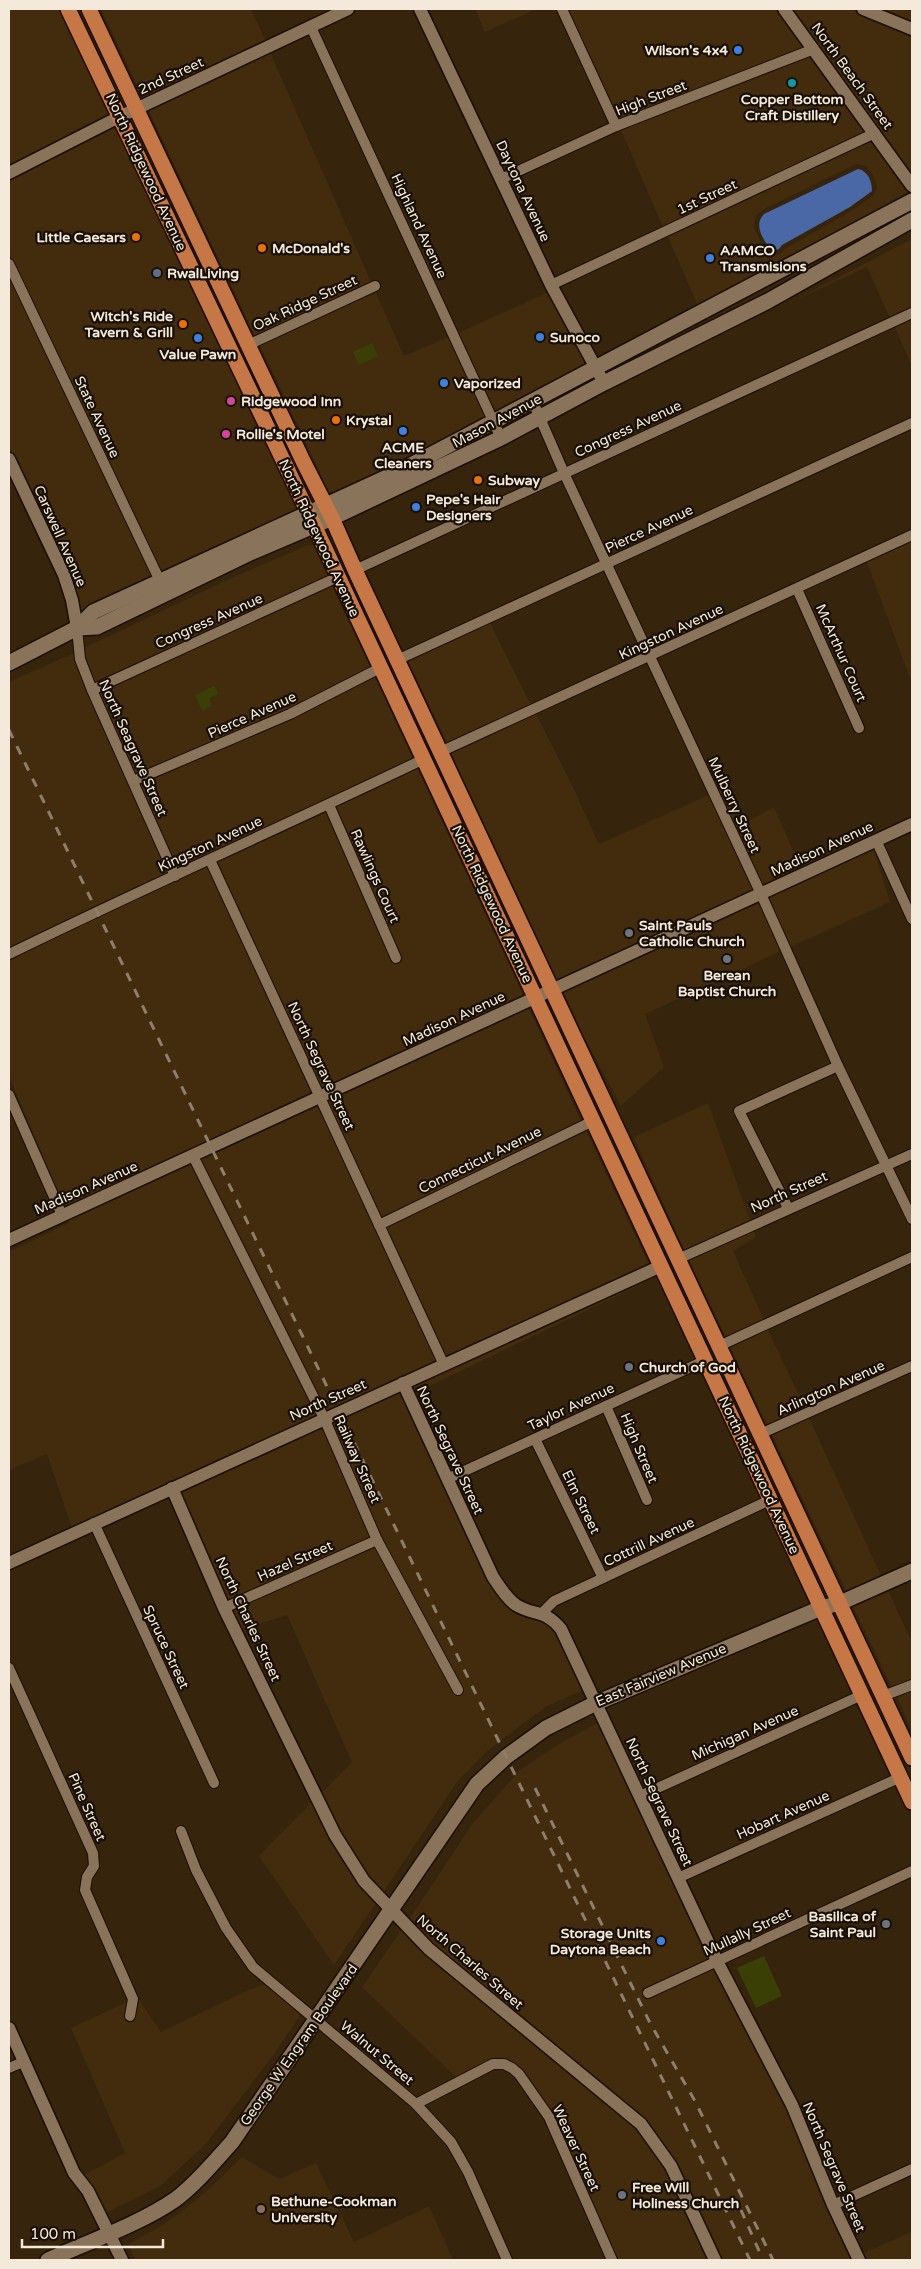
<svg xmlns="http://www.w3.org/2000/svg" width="921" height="2269" font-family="'Varela Round',sans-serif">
<rect width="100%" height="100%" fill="#36240d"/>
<g fill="#432c0e" fill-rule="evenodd">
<path d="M 9,9 L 62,9 L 113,114 L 9,167 Z"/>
<path d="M 101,9 L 251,9 L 266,42 L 144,99 Z"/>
<path d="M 475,9 L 536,9 L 485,32 Z"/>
<path d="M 568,9 L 777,9 L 806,46 L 619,119 Z"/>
<path d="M 790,9 L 852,9 L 882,24 L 912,35 L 912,177 L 817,42 Z"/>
<path d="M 875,9 L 912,9 L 912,24 Z"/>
<path d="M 270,52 L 371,282 L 255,336 L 148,109 Z"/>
<path d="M 813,55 L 867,131 L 663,227 L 621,130 Z"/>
<path d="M 117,124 L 298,511 L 163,574 L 9,253 L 9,179 Z"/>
<path d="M 873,140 L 909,191 L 791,258 L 698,306 L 668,237 ZM 856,164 L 866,166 L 873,175 L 877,187 L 874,195 L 851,211 L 785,249 L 780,254 L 772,255 L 766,251 L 754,228 L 755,217 L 762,210 Z"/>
<path d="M 912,239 L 912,307 L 890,318 L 867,267 L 785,305 Z"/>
<path d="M 9,276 L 154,578 L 81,611 L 51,534 L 9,447 Z"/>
<path d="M 375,291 L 404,356 L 449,337 L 486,418 L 348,487 L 329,492 L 260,345 Z"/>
<path d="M 549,292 L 589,364 L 495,413 L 458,333 Z"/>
<path d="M 912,319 L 912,367 L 895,327 Z"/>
<path d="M 912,541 L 912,683 L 867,562 Z"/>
<path d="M 308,545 L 314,546 L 328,576 L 94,683 L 85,658 L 84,648 L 227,580 Z"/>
<path d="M 332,586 L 370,667 L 288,709 L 136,775 L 99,692 Z"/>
<path d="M 490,623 L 531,705 L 447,743 L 408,661 Z"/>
<path d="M 74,653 L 76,661 L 89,696 L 168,873 L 95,906 L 9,948 L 9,682 Z"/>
<path d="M 375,677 L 413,759 L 177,869 L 140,785 L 292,719 Z"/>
<path d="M 536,714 L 573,787 L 599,844 L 709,795 L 754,891 L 558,982 L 451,753 Z"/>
<path d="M 417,768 L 524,997 L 321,1091 L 217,863 L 327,812 L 394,965 L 403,960 L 336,807 Z"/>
<path d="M 722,789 L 740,826 L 774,807 L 800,866 L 870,837 L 763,887 L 718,791 Z"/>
<path d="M 873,848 L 890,902 L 790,947 L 768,896 Z"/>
<path d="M 208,867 L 312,1095 L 65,1208 L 9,1076 L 9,961 L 98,916 Z"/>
<path d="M 759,901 L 781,951 L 645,1014 L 664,1067 L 621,1106 L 585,1039 L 563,991 Z"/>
<path d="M 528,1007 L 581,1121 L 381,1218 L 326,1100 Z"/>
<path d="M 708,1103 L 750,1220 L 684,1250 L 634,1137 Z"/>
<path d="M 317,1104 L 437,1362 L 72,1528 L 47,1454 L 9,1470 L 9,1252 L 69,1223 L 68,1219 Z"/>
<path d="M 586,1130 L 649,1265 L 446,1358 L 385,1227 Z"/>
<path d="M 754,1230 L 756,1237 L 733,1251 L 764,1320 L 726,1337 L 689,1260 Z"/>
<path d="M 653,1275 L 654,1278 L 413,1394 L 410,1386 Z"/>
<path d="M 768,1330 L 805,1408 L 767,1425 L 730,1347 Z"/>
<path d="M 401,1390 L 513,1613 L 517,1611 L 540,1618 L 558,1632 L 584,1690 L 545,1707 L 487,1751 L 457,1782 L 382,1894 L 368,1878 L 340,1832 L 321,1794 L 352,1762 L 287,1615 L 240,1630 L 231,1611 L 383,1543 L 380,1533 L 226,1601 L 179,1491 Z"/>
<path d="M 809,1418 L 882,1578 L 848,1594 L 772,1435 Z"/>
<path d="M 887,1588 L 912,1643 L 912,1679 L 892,1687 L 852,1604 Z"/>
<path d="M 912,1691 L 912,1730 L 897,1697 Z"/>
<path d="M 599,1722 L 710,1958 L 642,1990 L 645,2000 L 715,1968 L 788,2108 L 854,2260 L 720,2260 L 645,2121 L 432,1945 L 408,1921 L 473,1823 L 520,1770 L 554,1747 Z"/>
<path d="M 313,1801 L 376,1903 L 334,1965 L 259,1856 Z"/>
<path d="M 402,1929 L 638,2129 L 667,2169 L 709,2260 L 618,2260 L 553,2115 L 523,2071 L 514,2063 L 504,2059 L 493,2059 L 456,2077 L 362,1987 Z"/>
<path d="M 265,1984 L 301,2014 L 272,2057 L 205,2145 L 159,2187 L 105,2213 L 82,2176 L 125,2153 L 71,2028 L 127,2002 L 125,2021 L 134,2022 L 137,1997 L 161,2032 L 244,1992 Z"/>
<path d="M 242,2157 L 279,2179 L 316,2163 L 354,2242 L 429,2206 L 453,2260 L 135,2260 L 128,2244 L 153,2231 L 180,2213 L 209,2189 Z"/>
<path d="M 912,2232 L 912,2260 L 864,2260 L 861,2254 Z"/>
</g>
<g fill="#3a3f06">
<path d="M 372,343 L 378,356 L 359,365 L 353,352 Z"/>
<path d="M 214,686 L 218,694 L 210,698 L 211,706 L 202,711 L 195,695 Z"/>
<path d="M 764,1956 L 782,1996 L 756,2008 L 737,1968 Z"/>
</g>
<path fill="#4a68a5" d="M 858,169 C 868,171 872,181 872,191 L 850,207 L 782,245 L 779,249 L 773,251 C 763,241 753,225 764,214 Z"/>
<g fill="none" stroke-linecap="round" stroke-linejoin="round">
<defs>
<g id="minor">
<path d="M 562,9 L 616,126"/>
<path d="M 311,27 L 501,438"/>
<path d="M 501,179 L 616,126 L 814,49"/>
<path d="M 9,264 L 160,581"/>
<path d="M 551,285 L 875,133"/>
<path d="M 248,345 L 375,286"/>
<path d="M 533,402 L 564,473 L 761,894 L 838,1066 L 912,1219"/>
<path d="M 355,570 L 912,313"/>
<path d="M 797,589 L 859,728"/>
<path d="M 77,628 L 80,659 L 92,690 L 175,876"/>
<path d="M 397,660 L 912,423"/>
<path d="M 92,690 L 338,577"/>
<path d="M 440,752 L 912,535"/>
<path d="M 133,781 L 290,714 L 380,668"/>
<path d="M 329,805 L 396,958"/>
<path d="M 876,840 L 912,919"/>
<path d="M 210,860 L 444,1365"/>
<path d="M 9,954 C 146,887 286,825 424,759"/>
<path d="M 9,1095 L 62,1215"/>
<path d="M 193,1156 L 324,1418 L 377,1540 L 458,1690"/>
<path d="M 788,1208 L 739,1111 L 838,1066"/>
<path d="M 379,1225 L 593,1121"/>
<path d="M 678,1259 L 912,1154"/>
<path d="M 719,1346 L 912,1257"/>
<path d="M 606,1406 L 647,1500"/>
<path d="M 760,1434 L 912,1366"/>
<path d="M 535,1439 L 603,1578"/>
<path d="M 447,1479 L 706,1360"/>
<path d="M 94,1523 L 214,1783"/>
<path d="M 224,1608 L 377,1540"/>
<path d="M 542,1613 L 554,1601 L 770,1500"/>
<path d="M 9,1668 L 93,1853 L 94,1866 L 87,1877 L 85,1890 L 133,1999 L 130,2016"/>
<path d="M 883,1696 L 912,1685"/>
<path d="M 640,1796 L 862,1695"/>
<path d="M 181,1831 L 196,1870 L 226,1928 L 253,1967 L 416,2104 L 451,2142 L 468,2172 L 507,2260"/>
<path d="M 678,1878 L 901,1777"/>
<path d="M 648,1993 L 912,1871"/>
<path d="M 9,2068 L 23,2062"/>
<path d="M 416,2104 L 493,2064 L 504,2064 L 512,2068 L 519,2074 L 549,2117 L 612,2260"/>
<path d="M 833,2205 L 912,2169"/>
</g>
<g id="tertiary">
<path d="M 420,9 L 551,285 L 604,383"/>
<path d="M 784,9 L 912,186"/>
<path d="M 863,9 L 912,29"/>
<path d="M 9,173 L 119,117 L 348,9"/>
<path d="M 9,459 L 64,575 L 72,600 L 77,628"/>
<path d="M 9,1240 L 912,824"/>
<path d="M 403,1383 L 493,1577 C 500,1587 506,1598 516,1605 C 534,1616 545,1609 561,1629 L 717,1961 L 792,2105 L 833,2205 L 859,2260"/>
<path d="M 172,1488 L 224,1608 L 335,1835 L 364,1881 L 429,1949 L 641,2124 L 671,2166 L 715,2260"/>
<path d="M 9,1563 L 661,1266"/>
<path d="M 9,2028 L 74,2173 L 88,2191 L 122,2260"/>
</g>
<g id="secondary">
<path d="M 77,628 L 97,627 L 250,553 L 332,518 L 501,438 L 604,383 L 768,301 L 912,220"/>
<path d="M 9,663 L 77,628 L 93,612 L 398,472 L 912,201"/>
<path d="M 48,2260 C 88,2242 140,2224 176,2199 C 197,2183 214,2162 232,2142 L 477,1784 L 506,1757 L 546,1728 L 596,1703 L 821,1608 L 840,1603 L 912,1571"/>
</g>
<g id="primary">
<path d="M 68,9 L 314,525 L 912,1802"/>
<path d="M 89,9 L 303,461 L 332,518 L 355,570 L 912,1758"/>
</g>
</defs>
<use href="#minor" stroke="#1d0d00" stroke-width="12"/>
<use href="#tertiary" stroke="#1d0d00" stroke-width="15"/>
<use href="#secondary" stroke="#1d0d00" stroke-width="18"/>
<use href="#primary" stroke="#1d0d00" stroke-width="18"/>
<use href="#minor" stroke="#89735a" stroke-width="10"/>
<use href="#tertiary" stroke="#89735a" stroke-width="12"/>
<use href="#secondary" stroke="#89735a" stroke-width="15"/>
<use href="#primary" stroke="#c67747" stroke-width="15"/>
<g stroke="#8e7e6c" stroke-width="3" stroke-dasharray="9 9" stroke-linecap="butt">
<path d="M 9,730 L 750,2260"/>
<path d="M 535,1788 L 650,2023 L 695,2101 L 773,2260"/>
<path d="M 741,2210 L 763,2260"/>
</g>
</g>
<g fill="#3f7fe0" stroke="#170f06" stroke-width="2">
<circle cx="738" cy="50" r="5"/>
<circle cx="710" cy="258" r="5"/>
<circle cx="540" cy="337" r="5"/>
<circle cx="198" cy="338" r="5"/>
<circle cx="444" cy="383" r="5"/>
<circle cx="403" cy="431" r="5"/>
<circle cx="416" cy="507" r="5"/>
<circle cx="661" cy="1941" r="5"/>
</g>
<circle fill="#0f9aa8" stroke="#170f06" stroke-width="2" cx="792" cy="83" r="5"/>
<g fill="#e8710a" stroke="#170f06" stroke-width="2">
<circle cx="136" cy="237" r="5"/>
<circle cx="262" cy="248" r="5"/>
<circle cx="183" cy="324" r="5"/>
<circle cx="336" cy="420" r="5"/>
<circle cx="478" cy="480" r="5"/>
</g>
<circle fill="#5c6f8a" stroke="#170f06" stroke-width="2" cx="157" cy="273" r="5"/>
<g fill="#d1479c" stroke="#170f06" stroke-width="2">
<circle cx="231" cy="401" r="5"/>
<circle cx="226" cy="434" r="5"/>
</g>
<g fill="#6b7280" stroke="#170f06" stroke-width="2">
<circle cx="629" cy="933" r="5"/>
<circle cx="727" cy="959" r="5"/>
<circle cx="629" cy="1367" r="5"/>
<circle cx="886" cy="1924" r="5"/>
<circle cx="622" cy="2195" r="5"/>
</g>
<circle fill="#8d6e63" stroke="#170f06" stroke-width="2" cx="261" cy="2209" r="5"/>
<g text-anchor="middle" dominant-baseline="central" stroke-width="4.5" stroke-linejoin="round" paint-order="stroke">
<g font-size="14" font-weight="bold" fill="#f5e9db" stroke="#170f06" text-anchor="start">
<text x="728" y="50" text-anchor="end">Wilson's 4x4</text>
<text x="792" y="99" text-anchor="middle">Copper Bottom<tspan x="792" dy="16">Craft Distillery</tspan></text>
<text x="126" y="237" text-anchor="end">Little Caesars</text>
<text x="272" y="248">McDonald's</text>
<text x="720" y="250">AAMCO<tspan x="720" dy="16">Transmisions</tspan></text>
<text x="167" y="273">RwalLiving</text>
<text x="173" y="316" text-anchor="end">Witch's Ride<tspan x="173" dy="16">Tavern &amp; Grill</tspan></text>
<text x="550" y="337">Sunoco</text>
<text x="198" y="354" text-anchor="middle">Value Pawn</text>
<text x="454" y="383">Vaporized</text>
<text x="241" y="401">Ridgewood Inn</text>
<text x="346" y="420">Krystal</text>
<text x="236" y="434">Rollie's Motel</text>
<text x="403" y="447" text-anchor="middle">ACME<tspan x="403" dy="16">Cleaners</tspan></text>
<text x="488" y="480">Subway</text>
<text x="426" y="499">Pepe's Hair<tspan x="426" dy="16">Designers</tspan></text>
<text x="639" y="925">Saint Pauls<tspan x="639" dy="16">Catholic Church</tspan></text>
<text x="727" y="975" text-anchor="middle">Berean<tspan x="727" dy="16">Baptist Church</tspan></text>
<text x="639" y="1367">Church of God</text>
<text x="876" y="1916" text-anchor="end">Basilica of<tspan x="876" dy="16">Saint Paul</tspan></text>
<text x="651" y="1933" text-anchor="end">Storage Units<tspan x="651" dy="16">Daytona Beach</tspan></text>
<text x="632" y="2187">Free Will<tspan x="632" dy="16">Holiness Church</tspan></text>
<text x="271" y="2201">Bethune-Cookman<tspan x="271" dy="16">University</tspan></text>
</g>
<g font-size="14" fill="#f5e9db" stroke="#170f06">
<text transform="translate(171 76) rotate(-25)">2nd Street</text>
<text transform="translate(852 76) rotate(54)">North Beach Street</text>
<text transform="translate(651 98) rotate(-21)">High Street</text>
<text transform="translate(146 172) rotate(65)">North Ridgewood Avenue</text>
<text transform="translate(523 191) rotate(65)">Daytona Avenue</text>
<text transform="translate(707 197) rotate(-25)">1st Street</text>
<text transform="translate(419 226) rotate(65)">Highland Avenue</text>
<text transform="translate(305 303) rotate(-25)">Oak Ridge Street</text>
<text transform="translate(97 417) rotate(65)">State Avenue</text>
<text transform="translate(497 421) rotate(-28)">Mason Avenue</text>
<text transform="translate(628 429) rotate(-25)">Congress Avenue</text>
<text transform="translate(649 529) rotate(-25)">Pierce Avenue</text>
<text transform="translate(60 536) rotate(66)">Carswell Avenue</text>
<text transform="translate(319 538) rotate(65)">North Ridgewood Avenue</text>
<text transform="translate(209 621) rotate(-24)">Congress Avenue</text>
<text transform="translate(671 632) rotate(-25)">Kingston Avenue</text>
<text transform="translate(841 653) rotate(66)">McArthur Court</text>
<text transform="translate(252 715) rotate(-24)">Pierce Avenue</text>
<text transform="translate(133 748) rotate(66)">North Seagrave Street</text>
<text transform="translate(734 805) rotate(65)">Mulberry Street</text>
<text transform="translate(210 844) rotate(-25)">Kingston Avenue</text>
<text transform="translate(822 849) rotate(-25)">Madison Avenue</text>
<text transform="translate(375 876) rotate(66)">Rawlings Court</text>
<text transform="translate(492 904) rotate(65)">North Ridgewood Avenue</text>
<text transform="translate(454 1019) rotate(-25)">Madison Avenue</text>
<text transform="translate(321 1066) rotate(65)">North Segrave Street</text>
<text transform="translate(480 1160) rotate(-26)">Connecticut Avenue</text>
<text transform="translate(86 1188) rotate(-24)">Madison Avenue</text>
<text transform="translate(789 1192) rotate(-24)">North Street</text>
<text transform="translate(831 1388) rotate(-24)">Arlington Avenue</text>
<text transform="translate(328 1400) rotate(-24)">North Street</text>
<text transform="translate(571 1407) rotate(-25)">Taylor Avenue</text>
<text transform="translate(639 1448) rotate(67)">High Street</text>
<text transform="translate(450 1450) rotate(65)">North Segrave Street</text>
<text transform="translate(357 1459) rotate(66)">Railway Street</text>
<text transform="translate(759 1475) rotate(65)">North Ridgewood Avenue</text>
<text transform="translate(581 1502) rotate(64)">Elm Street</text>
<text transform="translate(649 1542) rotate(-25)">Cottrill Avenue</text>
<text transform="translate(295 1561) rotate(-24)">Hazel Street</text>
<text transform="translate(248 1619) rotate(65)">North Charles Street</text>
<text transform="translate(166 1647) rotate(65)">Spruce Street</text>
<text transform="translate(661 1675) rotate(-23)">East Fairview Avenue</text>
<text transform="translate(745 1733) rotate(-24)">Michigan Avenue</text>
<text transform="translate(659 1802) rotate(65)">North Segrave Street</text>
<text transform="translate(87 1807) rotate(66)">Pine Street</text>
<text transform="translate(783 1815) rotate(-24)">Hobart Avenue</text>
<text transform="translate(747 1932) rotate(-25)">Mullally Street</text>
<text transform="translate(470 1962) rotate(41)">North Charles Street</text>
<text transform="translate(299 2045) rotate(-55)">George W Engram Boulevard</text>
<text transform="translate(377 2053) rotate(40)">Walnut Street</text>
<text transform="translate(576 2148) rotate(65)">Weaver Street</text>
<text transform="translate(834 2167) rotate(67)">North Segrave Street</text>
</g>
</g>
<rect width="921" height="2269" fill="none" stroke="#f5e9db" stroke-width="20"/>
<path d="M22 2239v8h141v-8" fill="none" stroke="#f5e9db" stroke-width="2.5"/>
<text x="30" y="2239" font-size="15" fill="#f5e9db" stroke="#170f06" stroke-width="4" paint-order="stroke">100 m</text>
</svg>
